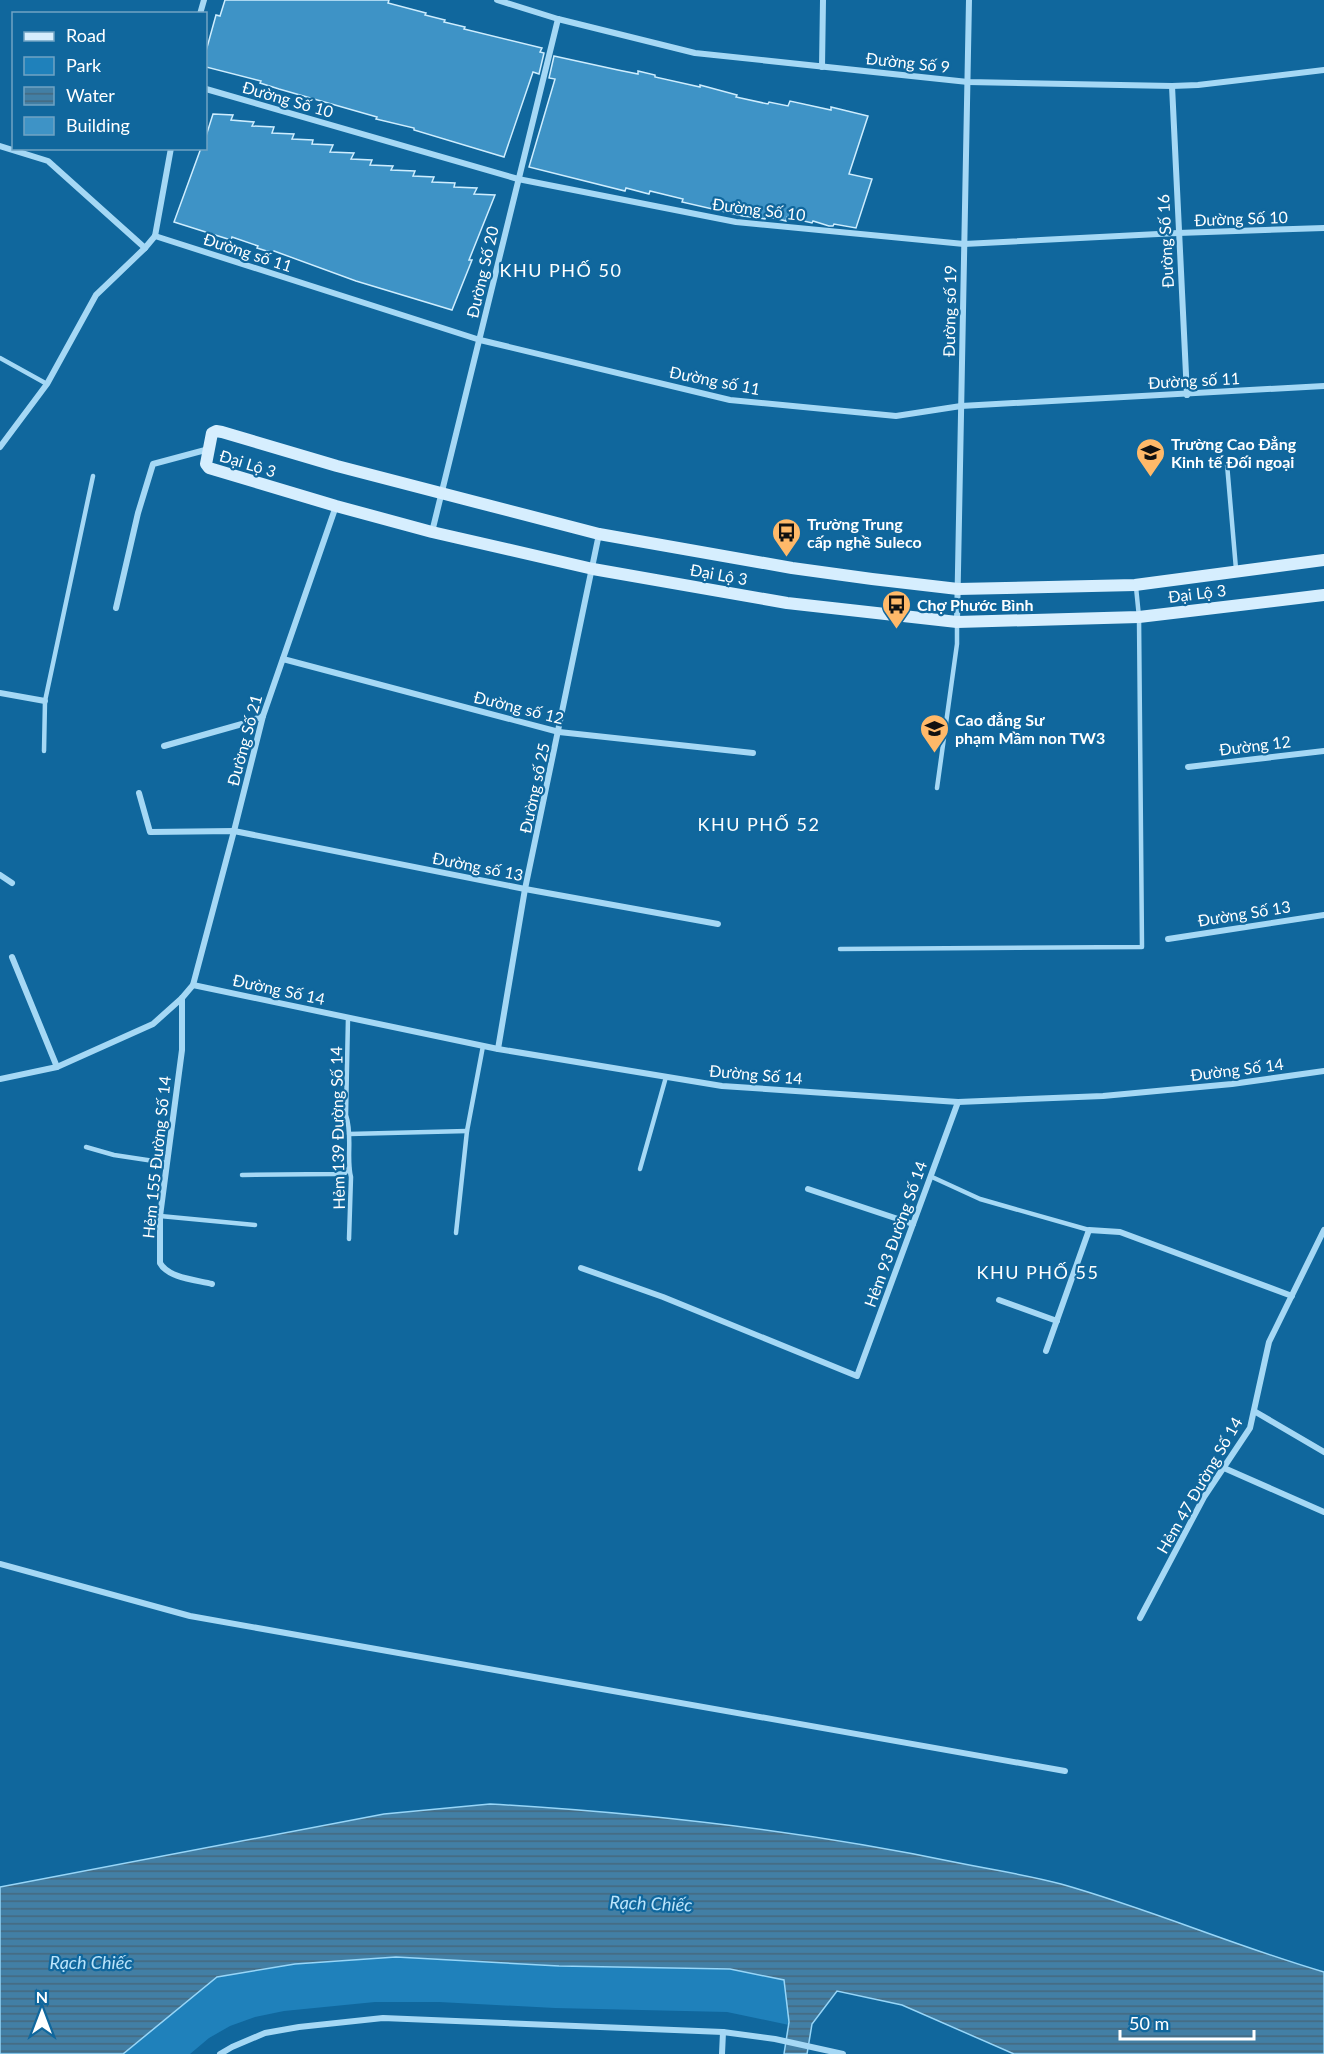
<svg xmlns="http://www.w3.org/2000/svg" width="1324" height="2054" font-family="Lato,sans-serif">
<defs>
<pattern id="water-rules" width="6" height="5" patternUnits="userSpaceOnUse" patternTransform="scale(1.5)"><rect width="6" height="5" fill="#427fa5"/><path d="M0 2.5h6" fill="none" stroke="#46687d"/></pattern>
</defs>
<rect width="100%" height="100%" fill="#10679d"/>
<path fill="#1f81bb" d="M 396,1957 L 559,1966 L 730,1969 L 784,1980 L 789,2022 L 789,2025 L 727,2012 L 555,2008 L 439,2002 L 375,2002 L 284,2011 L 255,2017 L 230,2026 L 209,2038 L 190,2054 L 123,2054 L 217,1977 L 295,1964 Z"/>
<path fill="url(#water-rules)" stroke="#97d6f8" stroke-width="1.5" d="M 490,1804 C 647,1813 805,1831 959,1863 C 993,1870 1028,1875 1061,1884 C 1150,1909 1235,1946 1324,1972 L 1324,2054 L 1014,2054 L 902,2005 L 837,1991 L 812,2024 L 807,2054 L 784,2054 L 789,2022 L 784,1980 L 730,1969 L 559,1966 L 396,1957 L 295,1964 L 217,1977 L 123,2054 L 0,2054 L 0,1887 L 384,1814 Z"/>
<g fill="#3e93c6" stroke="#ceedfe" stroke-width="1.5">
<path d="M 225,0 L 389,0 L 388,3 L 426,13 L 425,15 L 445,20 L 444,22 L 465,27 L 464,29 L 542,48 L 540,52 L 544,53 L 539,74 L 533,72 L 504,157 L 414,130 L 414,128 L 376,119 L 377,117 L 279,89 L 260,83 L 261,81 L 206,67 L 206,51 L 216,15 L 220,16 Z"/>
<path d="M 554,56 L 618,70 L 638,74 L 638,71 L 655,75 L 655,77 L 700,87 L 700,85 L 737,95 L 736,97 L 768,104 L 769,102 L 788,106 L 790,101 L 831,110 L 831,107 L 868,116 L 849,174 L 872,179 L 856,228 L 834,224 L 833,226 L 829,226 L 813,221 L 812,223 L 787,217 L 786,221 L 766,216 L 765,219 L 743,216 L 682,202 L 683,199 L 650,191 L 649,194 L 626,188 L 625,191 L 529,167 L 555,79 L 549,78 Z"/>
<path d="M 213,114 L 233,115 L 231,120 L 254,122 L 252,126 L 274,127 L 272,133 L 294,134 L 292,139 L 313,140 L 312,144 L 333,145 L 330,152 L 354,153 L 351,159 L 372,160 L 370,165 L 393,166 L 391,170 L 415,171 L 413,176 L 434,177 L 432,182 L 455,183 L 454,187 L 477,188 L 474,194 L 495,195 L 469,260 L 472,260 L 452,310 L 356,281 L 274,251 L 273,253 L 257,248 L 258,246 L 232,237 L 231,240 L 174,222 L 201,148 L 206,148 L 206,136 Z"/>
</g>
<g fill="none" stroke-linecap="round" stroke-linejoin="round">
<g stroke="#a5d8f5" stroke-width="4.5">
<path d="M 0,358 L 47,384"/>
<path d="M 1227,464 L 1236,569"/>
<path d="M 44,751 L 45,701 L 93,476"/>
<path d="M 937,788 L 957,644 L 957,622"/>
<path d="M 840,949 L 1142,947 L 1139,617 L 1136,587"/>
<path d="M 348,1018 L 346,1115 C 353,1136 346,1158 351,1177 L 349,1239"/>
<path d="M 349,1134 L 467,1131"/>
<path d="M 86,1147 L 114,1155 L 167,1163"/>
<path d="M 640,1169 L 666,1077"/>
<path d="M 242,1175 L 335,1174 L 345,1173 L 349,1168"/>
<path d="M 932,1177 L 980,1199 L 1089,1230"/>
<path d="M 160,1216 L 255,1225"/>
<path d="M 456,1233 L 467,1131 L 483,1046"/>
</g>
<g stroke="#a5d8f5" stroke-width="6">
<path d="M 497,0 L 558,19 L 695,53 L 968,82 L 1172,86 L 1198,85 L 1324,70"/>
<path d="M 200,14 L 204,0"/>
<path d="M 822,67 L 823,0"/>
<path d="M 1172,86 L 1187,395"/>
<path d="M 206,89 L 518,179 L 736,222 L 964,244 L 1178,233 L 1324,228"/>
<path d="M 0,146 L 48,161 L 145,248 L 155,236"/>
<path d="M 155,236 L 480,340 L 730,400 L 896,416 L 961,406 L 1324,386"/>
<path d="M 155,236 L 171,148"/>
<path d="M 0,447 L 47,384 L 96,295 L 145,248"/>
<path d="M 432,532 L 558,19"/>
<path d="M 116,608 L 138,513 L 153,464 L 209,449"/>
<path d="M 957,622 L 969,0"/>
<path d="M 283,659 L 559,732 L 753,753"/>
<path d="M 0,693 L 45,701"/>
<path d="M 164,746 L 242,724 L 263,716"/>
<path d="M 1188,767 L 1324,751"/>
<path d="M 139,793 L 150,832 L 234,831 L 525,889 L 718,924"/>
<path d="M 0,875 L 12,883"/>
<path d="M 1168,939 L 1324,915"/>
<path d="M 12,957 L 57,1067"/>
<path d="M 193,985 L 498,1049 L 722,1086 L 958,1102 L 1103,1096 L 1232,1084 L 1324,1071"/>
<path d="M 182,998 L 182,1050 L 160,1216 L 160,1263 C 168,1278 196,1280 212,1284"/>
<path d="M 498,1049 L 525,889 L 599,534"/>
<path d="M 0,1079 L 57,1067 L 153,1024 L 182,998 L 193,985 L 234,831 L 263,716 L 336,506"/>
<path d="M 808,1189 L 913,1224"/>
<path d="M 581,1268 L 663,1297 L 857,1376 L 958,1102"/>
<path d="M 999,1300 L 1057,1321"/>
<path d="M 1046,1351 L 1089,1230 L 1120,1232 L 1292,1296"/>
<path d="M 1254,1411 L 1324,1452"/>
<path d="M 1224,1468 L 1324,1512"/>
<path d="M 0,1564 L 190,1616 L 1065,1771"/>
<path d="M 1140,1618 L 1204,1497 L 1250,1428 L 1269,1342 L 1324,1230"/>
<path d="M 220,2054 L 232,2047 L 265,2033 L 299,2027 L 383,2018 L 723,2032 L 775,2039 L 843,2054"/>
<path d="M 722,2054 L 723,2032"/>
</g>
<path stroke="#d6eefe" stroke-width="12" d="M 1324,560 L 1135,585 L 958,589 L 872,579 L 792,568 L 599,534 L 337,466 L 222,432 L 216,431 L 212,433 L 206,464 L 209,468 L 336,506 L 432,532 L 593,569 L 787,603 L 957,622 L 1139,617 L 1324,595"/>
</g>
<defs>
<symbol id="university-pin" viewBox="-11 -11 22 30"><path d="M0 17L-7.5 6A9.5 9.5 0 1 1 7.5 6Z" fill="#ffb969" stroke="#10679d"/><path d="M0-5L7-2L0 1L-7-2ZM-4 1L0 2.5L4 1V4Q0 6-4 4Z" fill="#111"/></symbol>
<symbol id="bus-pin" viewBox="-11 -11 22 30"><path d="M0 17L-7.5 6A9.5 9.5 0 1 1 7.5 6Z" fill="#ffb969" stroke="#10679d"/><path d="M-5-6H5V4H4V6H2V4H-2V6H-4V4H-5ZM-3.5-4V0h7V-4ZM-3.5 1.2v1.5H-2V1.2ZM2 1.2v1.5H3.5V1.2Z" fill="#111"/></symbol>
</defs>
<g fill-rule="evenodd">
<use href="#university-pin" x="1134" y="436" width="33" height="45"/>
<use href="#bus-pin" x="770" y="516" width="33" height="45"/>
<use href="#bus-pin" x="880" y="588" width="33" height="45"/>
<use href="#university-pin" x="918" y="712" width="33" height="45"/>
</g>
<g text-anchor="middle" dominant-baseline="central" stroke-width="4.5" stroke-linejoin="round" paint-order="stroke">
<g font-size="16" fill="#fff" stroke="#10679d">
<text transform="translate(908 62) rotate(6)">Đường Số 9</text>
<text transform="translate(288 99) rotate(16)">Đường Số 10</text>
<text transform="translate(759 209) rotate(7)">Đường Số 10</text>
<text transform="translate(1241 218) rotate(-2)">Đường Số 10</text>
<text transform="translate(1165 241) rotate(-93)">Đường Số 16</text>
<text transform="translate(248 252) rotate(18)">Đường số 11</text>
<text transform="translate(482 272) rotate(-77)">Đường Số 20</text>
<text transform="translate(949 311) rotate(-89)">Đường số 19</text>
<text transform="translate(715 380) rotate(11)">Đường số 11</text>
<text transform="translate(1194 380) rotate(-3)">Đường số 11</text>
<text transform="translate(248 463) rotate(17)">Đại Lộ 3</text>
<text transform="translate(719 574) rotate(10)">Đại Lộ 3</text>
<text transform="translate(1197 593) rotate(-7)">Đại Lộ 3</text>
<text transform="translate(519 707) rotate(14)">Đường số 12</text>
<text transform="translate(244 740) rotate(-75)">Đường Số 21</text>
<text transform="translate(1255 745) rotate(-7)">Đường 12</text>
<text transform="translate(534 788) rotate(-78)">Đường số 25</text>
<text transform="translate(478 866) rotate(11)">Đường số 13</text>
<text transform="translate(1244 913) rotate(-9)">Đường Số 13</text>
<text transform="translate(279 989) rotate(12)">Đường Số 14</text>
<text transform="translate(1237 1069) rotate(-7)">Đường Số 14</text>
<text transform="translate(756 1074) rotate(5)">Đường Số 14</text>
<text transform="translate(337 1128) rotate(-91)">Hẻm 139 Đường Số 14</text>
<text transform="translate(156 1157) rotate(-84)">Hẻm 155 Đường Số 14</text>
<text transform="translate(895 1234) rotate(-70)">Hẻm 93 Đường Số 14</text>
<text transform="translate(1199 1485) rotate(-60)">Hẻm 47 Đường Số 14</text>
</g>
<g font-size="16" font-weight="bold" fill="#fff" stroke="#10679d" text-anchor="start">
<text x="1171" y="443">Trường Cao Đẳng<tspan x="1171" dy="18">Kinh tế Đối ngoại</tspan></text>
<text x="807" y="523">Trường Trung<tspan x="807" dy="18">cấp nghề Suleco</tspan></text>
<text x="917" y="604">Chợ Phước Bình</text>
<text x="955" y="719">Cao đẳng Sư<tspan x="955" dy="18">phạm Mầm non TW3</tspan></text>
</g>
<g font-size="18" letter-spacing="1.5" fill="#fff" stroke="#10679d">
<text x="561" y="270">KHU PHỐ 50</text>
<text x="759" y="824">KHU PHỐ 52</text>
<text x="1038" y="1272">KHU PHỐ 55</text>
</g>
<g font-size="18" font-style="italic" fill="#bae4fb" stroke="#10679d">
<text transform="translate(651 1903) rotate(2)">Rạch Chiếc</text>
<text x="91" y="1962">Rạch Chiếc</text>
</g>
</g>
<rect x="12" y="12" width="195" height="138" fill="#10679d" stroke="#70a4c4" stroke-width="1.5"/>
<rect x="24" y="32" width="30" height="9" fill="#d6eefe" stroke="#70a4c4" stroke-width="1.5"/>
<text x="66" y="42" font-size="18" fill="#ffffff">Road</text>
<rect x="24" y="57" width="30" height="18" fill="#1f81bb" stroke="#70a4c4" stroke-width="1.5"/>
<text x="66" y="72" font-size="18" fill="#ffffff">Park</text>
<rect x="24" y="87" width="30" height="18" fill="url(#water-rules)" stroke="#70a4c4" stroke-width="1.5"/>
<text x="66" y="102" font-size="18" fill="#ffffff">Water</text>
<rect x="24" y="117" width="30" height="18" fill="#3e93c6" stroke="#70a4c4" stroke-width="1.5"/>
<text x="66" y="132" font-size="18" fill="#ffffff">Building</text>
<g transform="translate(42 2012)" stroke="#10679d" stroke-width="4.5" paint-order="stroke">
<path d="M0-4.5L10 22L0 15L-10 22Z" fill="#ffffff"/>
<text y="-9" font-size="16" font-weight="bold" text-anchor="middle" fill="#ffffff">N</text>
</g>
<path d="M1120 2030v9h134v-9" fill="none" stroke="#ffffff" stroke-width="3"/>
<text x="1129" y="2030" font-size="18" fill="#ffffff" stroke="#10679d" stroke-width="4.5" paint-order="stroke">50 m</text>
</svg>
